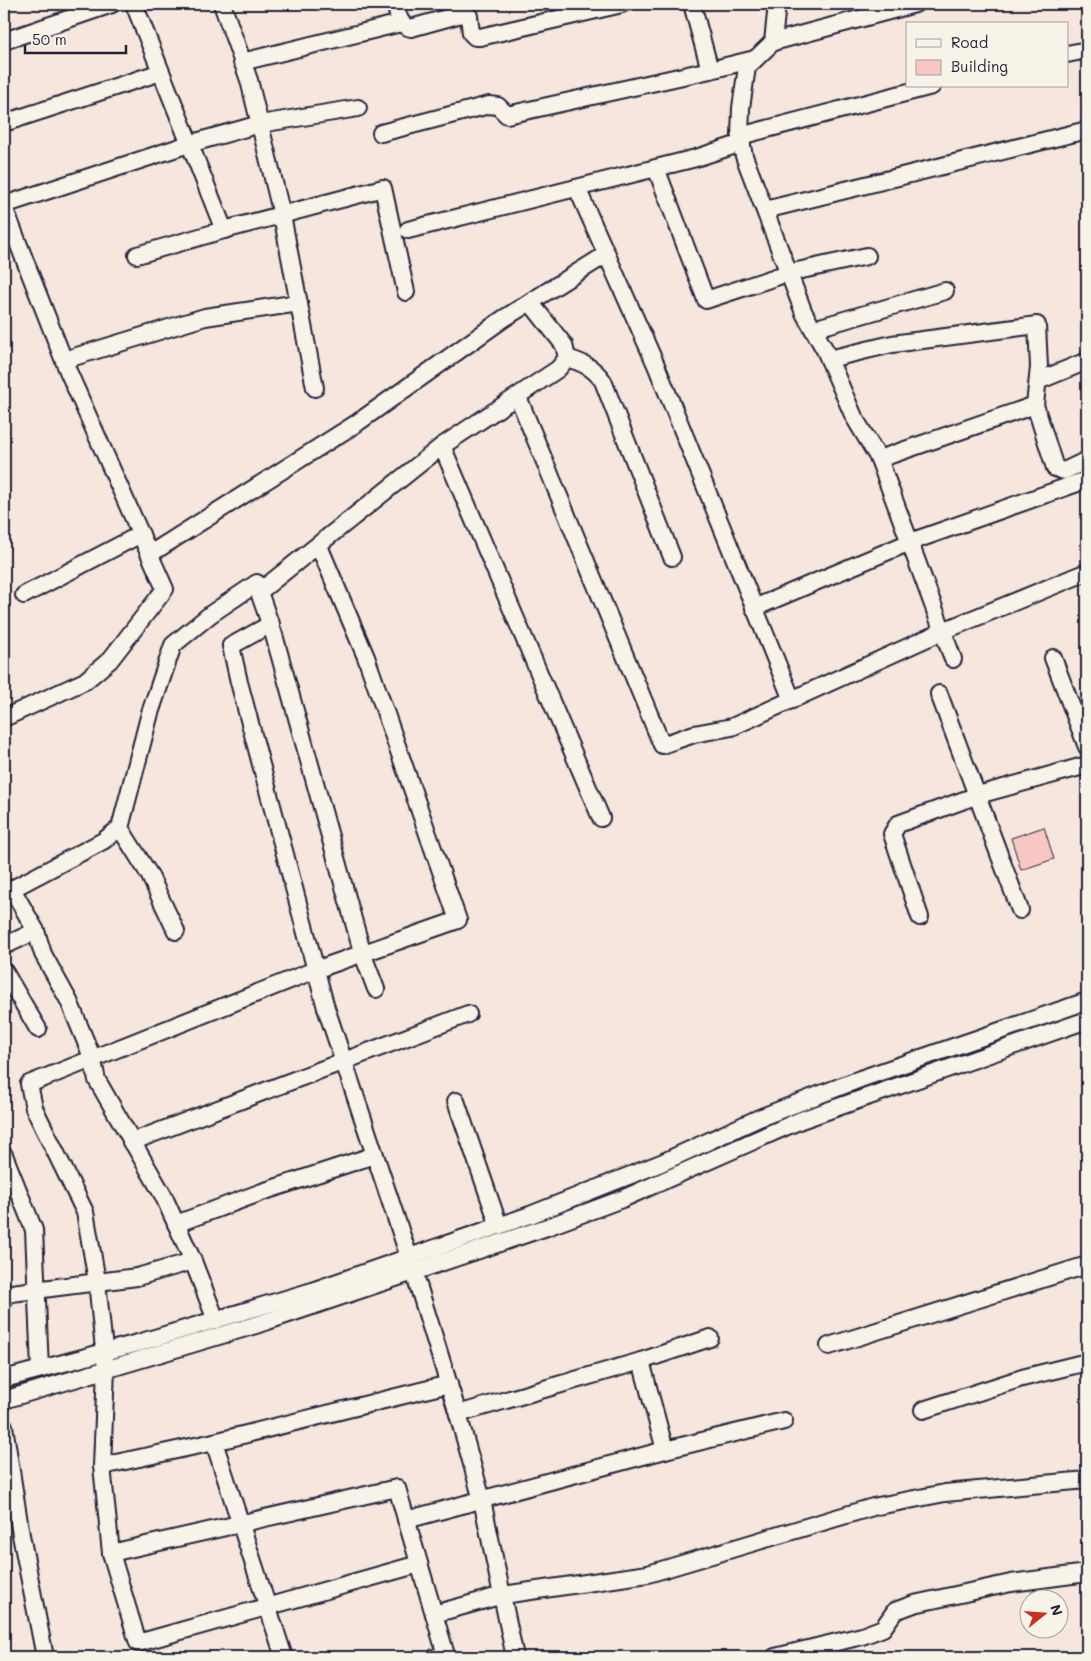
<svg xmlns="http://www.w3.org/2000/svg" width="1091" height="1661" font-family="Mali,sans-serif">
<rect width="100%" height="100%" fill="#f7e6dd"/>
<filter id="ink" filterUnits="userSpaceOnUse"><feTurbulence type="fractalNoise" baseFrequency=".02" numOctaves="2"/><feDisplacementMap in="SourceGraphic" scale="10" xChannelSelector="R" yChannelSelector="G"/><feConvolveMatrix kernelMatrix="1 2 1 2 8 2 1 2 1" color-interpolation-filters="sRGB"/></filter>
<g filter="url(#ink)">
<path fill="#f7c7c4" stroke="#22223b" d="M 1044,827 L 1054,859 L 1021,870 L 1011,838 Z"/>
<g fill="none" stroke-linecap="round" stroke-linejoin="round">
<defs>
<g id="minor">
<path d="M 134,4 L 224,230 L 137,255"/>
<path d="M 222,4 L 249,80 L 282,215 L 315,388"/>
<path d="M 395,4 C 398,14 399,26 411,28 L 465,13 L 469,16 L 471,33 L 475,37 L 480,37 L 622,4"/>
<path d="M 692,4 L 710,70 L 755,59"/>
<path d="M 915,4 L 773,42 L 747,67 L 741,108 L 740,136 L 744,156 L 804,313 L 825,350 L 854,417 L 879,459 L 953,659"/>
<path d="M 4,41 L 112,4"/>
<path d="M 773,42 L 777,4"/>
<path d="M 1067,54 L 1087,50"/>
<path d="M 242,62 L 401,23"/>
<path d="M 4,123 L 161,72"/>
<path d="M 381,133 L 489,105 L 498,106 L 507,115 L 710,70"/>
<path d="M 740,136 L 932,86"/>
<path d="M 656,168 L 706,300 L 788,273 L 867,256"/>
<path d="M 577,188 L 656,365 L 792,700"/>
<path d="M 4,205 L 189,144 L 260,124 L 358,108"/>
<path d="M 4,207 L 68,371 L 165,589 L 110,660 L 85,681 L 4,718"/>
<path d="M 765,210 L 1087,130"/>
<path d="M 224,230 L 383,188 L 406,292"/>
<path d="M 408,230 L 696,158 L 742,143"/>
<path d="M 813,329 L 945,291"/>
<path d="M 567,358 C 583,363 593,367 603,381 L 672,557"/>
<path d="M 829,359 L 892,344 L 1037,325 L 1039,367 L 1035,405 L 879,459"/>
<path d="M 64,360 L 205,317 L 299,303"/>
<path d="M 1038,381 L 1087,361"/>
<path d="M 518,397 L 662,745 L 694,734 L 732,727 L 943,631 L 1087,572"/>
<path d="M 1035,405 L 1055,468 L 1064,471 L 1087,460"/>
<path d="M 442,446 L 601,818"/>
<path d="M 319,546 L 366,657 L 458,920 L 315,970 L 29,1084 L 34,1108 L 85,1212 L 97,1281 L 106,1369 L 102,1466 L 111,1553 L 138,1643 L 419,1564"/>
<path d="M 150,554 L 357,423 L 503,319 L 607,254"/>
<path d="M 24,595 L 141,534"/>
<path d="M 754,608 L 910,542 L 1086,480"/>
<path d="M 271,624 L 231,646 L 239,682 L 326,1008 L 414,1272 L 458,1414 L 482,1500 L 515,1657"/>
<path d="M 1053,658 L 1087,747"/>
<path d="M 939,694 L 1020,910"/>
<path d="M 120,828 L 149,874 L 176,931"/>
<path d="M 920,917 L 892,834 L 898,824 L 978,795 L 1087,765"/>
<path d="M 4,946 L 36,931"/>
<path d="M 4,971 L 38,1029"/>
<path d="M 376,989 L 363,955 L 274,635 L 259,592 L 442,446 L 558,369 L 567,358 L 564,345 L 530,302"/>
<path d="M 456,1101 L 499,1226"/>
<path d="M 131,1142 L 468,1014"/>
<path d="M 4,1155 L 34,1230 L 40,1369"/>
<path d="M 176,1224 L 262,1192 L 375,1155"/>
<path d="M 4,1300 L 4,1294 L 137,1277 L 193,1261"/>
<path d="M 216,1320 L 193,1261 L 163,1195 L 97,1080 L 92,1057 L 69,1001 L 43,954 L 36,931 L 12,889 L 103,841 L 120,828 L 150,713 L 173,645 L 211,614 L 257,583 L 259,592"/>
<path d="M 829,1346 L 1087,1265"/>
<path d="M 641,1361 L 710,1338"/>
<path d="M 4,1379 L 138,1343 L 309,1292 L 530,1215 L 661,1163 L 759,1118 L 860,1079 L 1087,1001"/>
<path d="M 4,1400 L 259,1324 L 547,1227 L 622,1199 L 801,1120 L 1087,1020"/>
<path d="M 923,1410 L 1022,1378 L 1087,1362"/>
<path d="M 4,1426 L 21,1535 L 45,1657"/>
<path d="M 214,1442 L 284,1657"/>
<path d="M 665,1450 L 784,1421"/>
<path d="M 102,1466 L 214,1442 L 449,1384"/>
<path d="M 406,1520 L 665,1450 L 641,1361 L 458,1414"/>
<path d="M 111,1553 L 397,1488 L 446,1655 L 436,1657"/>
<path d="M 434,1614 L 503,1595 L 648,1574 L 873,1507 L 945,1493 L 1087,1480"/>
<path d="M 775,1657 L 862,1636 L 883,1628 L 895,1611 L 914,1604 L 1011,1583 L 1087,1573"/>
</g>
</defs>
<use href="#minor" stroke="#22223b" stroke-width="20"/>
<use href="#minor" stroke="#f7f3e8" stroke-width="16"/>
</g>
</g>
<rect width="1091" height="1661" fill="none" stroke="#f7f3e8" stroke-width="20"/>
<rect x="10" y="10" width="1071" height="1641" fill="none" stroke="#22223b" stroke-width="2" filter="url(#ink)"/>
<rect x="906" y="22" width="162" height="65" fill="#f7f3e8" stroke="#a29fa3"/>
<rect x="916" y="39" width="25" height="8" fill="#f7f3e8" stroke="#a29fa3"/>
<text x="951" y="48" font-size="15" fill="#22223b">Road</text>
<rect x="916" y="60" width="25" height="15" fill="#f7c7c4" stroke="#a29fa3"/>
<text x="951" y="72" font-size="15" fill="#22223b">Building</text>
<g transform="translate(1044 1614) rotate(73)"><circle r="24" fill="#f7f3e8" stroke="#a29fa3"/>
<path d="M0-4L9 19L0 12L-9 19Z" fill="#c8321e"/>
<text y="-8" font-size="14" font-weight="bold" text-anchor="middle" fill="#22223b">N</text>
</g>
<path d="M25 45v8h101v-8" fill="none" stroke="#22223b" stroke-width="2.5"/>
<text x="32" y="45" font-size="15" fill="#22223b" stroke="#f7f3e8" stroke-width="4" paint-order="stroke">50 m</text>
</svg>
